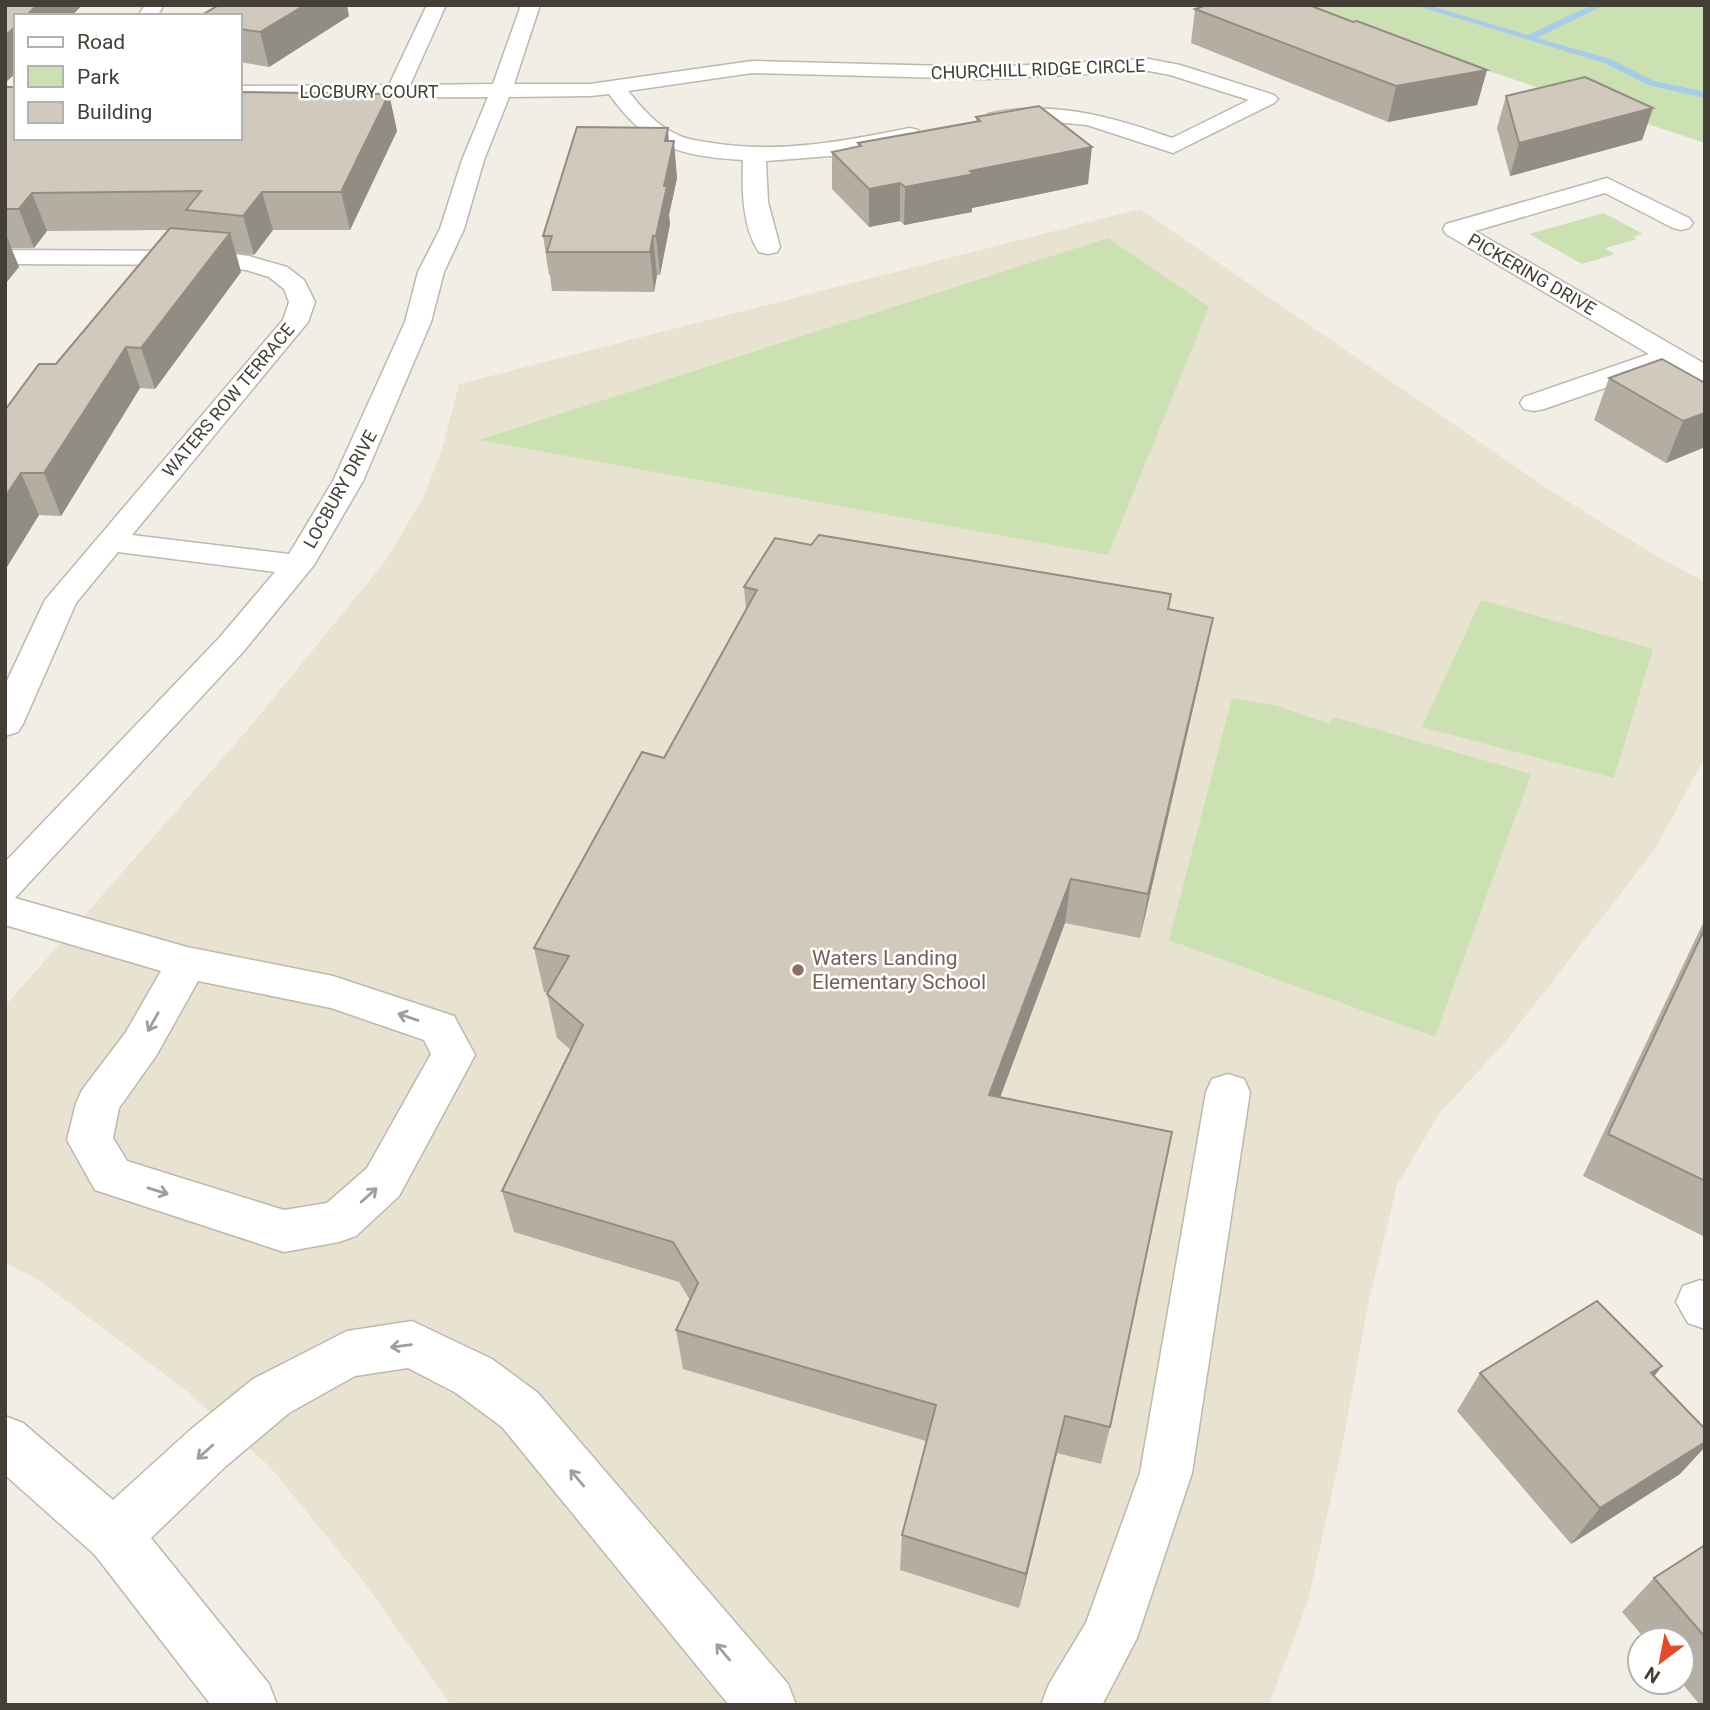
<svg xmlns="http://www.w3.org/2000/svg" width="1710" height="1710" font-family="Roboto,sans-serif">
<rect width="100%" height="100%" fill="#f1eee5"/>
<path fill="#e8e2d1" d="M 1140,209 L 1548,489 L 1656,556 L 1705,582 L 1705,757 L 1655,849 L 1507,1040 L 1439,1114 L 1397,1185 L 1369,1300 L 1341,1452 L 1308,1601 L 1269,1705 L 451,1705 L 364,1582 L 270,1467 L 187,1391 L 37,1279 L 5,1263 L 5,1006 L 249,728 L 387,559 L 425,494 L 443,446 L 459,384 Z"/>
<g fill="#cbe1b2">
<path d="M 1199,5 L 1705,5 L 1705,143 L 1422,49 Z"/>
<path d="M 1604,213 L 1643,234 L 1633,237 L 1637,239 L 1605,248 L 1615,254 L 1582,264 L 1529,234 Z"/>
<path d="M 1108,238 L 1209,307 L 1108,555 L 479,440 Z"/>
<path d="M 1481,600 L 1653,649 L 1614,778 L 1422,727 Z"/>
<path d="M 1232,698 L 1277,706 L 1329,724 L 1334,717 L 1531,774 L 1435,1037 L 1169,940 Z"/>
</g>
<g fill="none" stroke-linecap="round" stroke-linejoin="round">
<path fill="#a7cce8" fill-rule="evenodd" d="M 1414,5 L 1428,5 L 1528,35 L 1592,5 L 1604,5 L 1537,38 L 1610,59 L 1654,81 L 1705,92 L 1705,98 L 1648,85 L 1604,63 Z"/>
<defs>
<g id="minor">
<path d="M 145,5 L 164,5 L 157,16 L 138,16 Z"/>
<path d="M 427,5 L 446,5 L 410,85 L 493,84 L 521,5 L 540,5 L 514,84 L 590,84 L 752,61 L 986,67 L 1149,59 L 1180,65 L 1274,95 L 1278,99 L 1274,103 L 1173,153 L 1087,125 L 1044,121 L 996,125 L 988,124 L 985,119 L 988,114 C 1051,99 1113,117 1172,138 L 1249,100 L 1170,75 L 1149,71 L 986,79 L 752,73 L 628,91 C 642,108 656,125 676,134 C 687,140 700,141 712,143 C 779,154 845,141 910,128 L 918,130 L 921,135 L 918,140 L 910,142 L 831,156 L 766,161 L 768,202 L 780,247 L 777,252 L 768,254 L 759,252 C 742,227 742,189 743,160 C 679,156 648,148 609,94 L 590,96 L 509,97 L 484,160 L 464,229 L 444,272 L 431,322 L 363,481 L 314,565 L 243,652 L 15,898 L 187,947 L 333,976 L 454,1016 L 475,1055 L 399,1196 L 356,1236 L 339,1242 L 284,1252 L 95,1190 L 67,1140 L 76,1103 L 82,1090 L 126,1032 L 161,971 L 5,925 L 5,862 L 219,638 L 275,572 L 118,552 L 76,603 L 23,724 L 18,732 L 5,736 L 5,685 L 45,600 L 283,320 L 289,302 L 284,289 L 269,277 L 246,270 L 208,265 L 5,264 L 5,250 L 208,251 L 249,256 L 287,267 L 304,280 L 315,302 L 308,322 L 132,535 L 289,554 L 333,481 L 405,322 L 418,272 L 440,229 L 462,160 L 488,97 L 240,98 L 240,86 L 389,85 ZM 198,981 L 331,1008 L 424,1040 L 431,1054 L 367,1168 L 327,1203 L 284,1210 L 127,1161 L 113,1138 L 119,1108 L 156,1056 Z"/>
<path d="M 1607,178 L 1689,218 L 1693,223 L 1689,228 L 1681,230 L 1673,228 L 1605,193 L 1475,231 L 1705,364 L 1705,384 L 1695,382 L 1668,366 L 1544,409 L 1534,411 L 1524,409 L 1520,403 L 1524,397 L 1649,354 L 1446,234 L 1443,229 L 1446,224 Z"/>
<path d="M 1228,1074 L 1244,1079 L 1250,1092 L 1192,1473 L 1137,1638 L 1102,1705 L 1041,1705 L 1049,1684 L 1086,1623 L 1140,1473 L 1206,1092 L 1212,1079 Z"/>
<path d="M 1700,1280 L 1705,1282 L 1705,1329 L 1688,1323 L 1676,1302 L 1683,1286 Z"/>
<path d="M 412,1321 L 492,1359 L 538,1393 L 788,1684 L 796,1705 L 729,1705 L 502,1427 L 456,1393 L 408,1368 L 355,1376 L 289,1413 L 226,1466 L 151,1538 L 269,1684 L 277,1705 L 211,1705 L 95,1555 L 5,1475 L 5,1416 L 23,1423 L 113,1500 L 190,1430 L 253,1379 L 347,1331 Z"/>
</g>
</defs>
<use href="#minor" stroke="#beb8ac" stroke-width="3"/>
<use href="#minor" fill="#fff" fill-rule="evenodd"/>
</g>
<g fill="#b4ada2">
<path d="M 1195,9 L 1353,22 L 1487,70 L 1477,105 L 1388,122 L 1191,43 Z"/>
<path d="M 240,16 L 349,16 L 269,67 L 240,62 Z"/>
<path d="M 5,87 L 389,94 L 397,131 L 350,230 L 273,230 L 254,255 L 236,253 L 241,272 L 155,389 L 140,388 L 61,516 L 39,515 L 5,570 L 5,410 L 56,364 L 168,230 L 47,231 L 34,248 L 11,248 L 19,267 L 5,284 Z"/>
<path d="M 1506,96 L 1653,108 L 1642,140 L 1510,176 L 1497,128 Z"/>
<path d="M 976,117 L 1088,184 L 972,208 L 972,212 L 904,225 L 900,221 L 869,227 L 832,189 L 832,152 L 858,147 L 858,143 L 976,121 Z"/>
<path d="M 669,141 L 677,178 L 669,215 L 670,224 L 660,275 L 657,275 L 654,292 L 552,291 L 550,275 L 549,275 L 543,236 Z"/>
<path d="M 1609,378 L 1705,383 L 1705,447 L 1666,463 L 1594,420 Z"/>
<path d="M 811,545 L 1171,594 L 1168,609 L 1204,661 L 1140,938 L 1065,923 L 1000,1097 L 1110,1427 L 1101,1464 L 1057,1453 L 1019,1608 L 900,1570 L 902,1535 L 926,1441 L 683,1369 L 676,1330 L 690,1300 L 679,1282 L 514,1232 L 502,1191 L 571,1050 L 557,1038 L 547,994 L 548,993 L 544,992 L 534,948 L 664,758 L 746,610 L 744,587 Z"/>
<path d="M 1705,919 L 1705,1237 L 1583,1176 Z"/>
<path d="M 1662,1366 L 1654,1376 L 1680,1474 L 1571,1544 L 1457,1411 L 1480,1373 Z"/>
<path d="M 1705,1545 L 1705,1705 L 1700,1705 L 1681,1682 L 1682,1640 L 1646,1640 L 1622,1612 L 1654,1578 Z"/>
</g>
<g fill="#928d84">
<path d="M 37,5 L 82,5 L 72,16 L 26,16 Z"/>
<path d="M 305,5 L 347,5 L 349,16 L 269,67 L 260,32 Z"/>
<path d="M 16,26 L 16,73 L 5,83 L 5,36 Z"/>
<path d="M 1487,70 L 1477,105 L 1388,122 L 1396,86 Z"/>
<path d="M 389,94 L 397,131 L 350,230 L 341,192 Z"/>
<path d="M 1653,108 L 1642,140 L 1510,176 L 1519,143 Z"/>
<path d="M 668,128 L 670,158 L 674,141 L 677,178 L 669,215 L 670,224 L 660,275 L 656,236 L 664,186 L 665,141 Z"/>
<path d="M 1092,147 L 1088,184 L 972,208 L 972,212 L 904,225 L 905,187 L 970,171 Z"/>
<path d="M 900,183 L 900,221 L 869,227 L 869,189 Z"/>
<path d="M 262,192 L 273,230 L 254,255 L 243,216 Z"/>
<path d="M 32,193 L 47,231 L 34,248 L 19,209 Z"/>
<path d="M 5,232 L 19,267 L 5,284 Z"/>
<path d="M 230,233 L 241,272 L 155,389 L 141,348 Z"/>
<path d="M 653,236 L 657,275 L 654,292 L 650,252 Z"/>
<path d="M 126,347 L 140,388 L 61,516 L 44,473 Z"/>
<path d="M 1705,413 L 1705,447 L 1666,463 L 1683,421 Z"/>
<path d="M 21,473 L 39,515 L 5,570 L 5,497 Z"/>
<path d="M 1213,618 L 1204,661 L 1140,938 L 1148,894 Z"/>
<path d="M 1071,879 L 1065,923 L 985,1138 L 989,1095 Z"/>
<path d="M 1662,1366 L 1632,1405 L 1651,1373 Z"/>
<path d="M 1065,1416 L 1057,1453 L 1019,1608 L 1026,1574 Z"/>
<path d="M 1705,1442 L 1705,1447 L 1680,1474 L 1571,1544 L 1600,1508 Z"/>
</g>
<g fill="#d1c9bc" stroke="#928d84" stroke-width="2">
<path d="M 5,5 L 37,5 L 26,16 L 16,16 L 16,26 L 5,36 Z"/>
<path d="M 219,5 L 305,5 L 260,32 L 240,29 L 240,16 L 200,16 Z"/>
<path d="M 1207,5 L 1309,5 L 1353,22 L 1357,21 L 1487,70 L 1396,86 L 1195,9 Z"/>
<path d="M 1585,77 L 1653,108 L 1519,143 L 1506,96 Z"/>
<path d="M 5,87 L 16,87 L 16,138 L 240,138 L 240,92 L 389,94 L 341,192 L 262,192 L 243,216 L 186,210 L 201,191 L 32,193 L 19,209 L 5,209 Z"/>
<path d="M 1039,106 L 1092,147 L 970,171 L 974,174 L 905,187 L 900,183 L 869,189 L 832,152 L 861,146 L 858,143 L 980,121 L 976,117 Z"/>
<path d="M 577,127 L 668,128 L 665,141 L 674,141 L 664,186 L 667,186 L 656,236 L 653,236 L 650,252 L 547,252 L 552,236 L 543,236 Z"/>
<path d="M 170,228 L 230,233 L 141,348 L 126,347 L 44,473 L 21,473 L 5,497 L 5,410 L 39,364 L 56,364 Z"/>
<path d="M 1662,359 L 1705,383 L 1705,413 L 1683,421 L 1609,378 Z"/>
<path d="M 819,535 L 1171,594 L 1168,609 L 1213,618 L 1148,894 L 1071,879 L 989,1095 L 1172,1132 L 1110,1427 L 1065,1416 L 1026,1574 L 902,1535 L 936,1405 L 676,1330 L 698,1283 L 673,1242 L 502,1191 L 583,1025 L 547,994 L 569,956 L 534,948 L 642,752 L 664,758 L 757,590 L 744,587 L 775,538 L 811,545 Z"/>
<path d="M 1705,928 L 1705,1181 L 1608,1134 Z"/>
<path d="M 1597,1301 L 1662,1366 L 1651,1373 L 1705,1429 L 1705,1442 L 1600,1508 L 1480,1373 Z"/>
<path d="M 1705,1545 L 1705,1637 L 1654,1578 Z"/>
</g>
<defs><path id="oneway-shaft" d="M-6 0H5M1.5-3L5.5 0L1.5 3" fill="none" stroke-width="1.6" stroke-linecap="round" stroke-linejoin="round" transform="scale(1.75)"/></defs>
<g stroke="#a19e9a">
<use href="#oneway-shaft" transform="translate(408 1017) rotate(-161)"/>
<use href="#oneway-shaft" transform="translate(153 1022) rotate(119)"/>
<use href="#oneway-shaft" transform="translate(158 1191) rotate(17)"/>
<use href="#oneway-shaft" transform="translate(369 1195) rotate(-42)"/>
<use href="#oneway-shaft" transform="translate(401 1346) rotate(172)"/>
<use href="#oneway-shaft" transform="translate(205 1452) rotate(138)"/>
<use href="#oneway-shaft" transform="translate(577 1478) rotate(-130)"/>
<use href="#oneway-shaft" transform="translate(723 1652) rotate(-130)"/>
</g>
<circle fill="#8d6e63" stroke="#fff" stroke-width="2.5" cx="798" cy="970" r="7"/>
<g text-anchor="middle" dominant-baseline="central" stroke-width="5" stroke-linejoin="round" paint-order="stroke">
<g font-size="18" fill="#433e36" stroke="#fff">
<text transform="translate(1038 69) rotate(-2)">CHURCHILL RIDGE CIRCLE</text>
<text x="369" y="91">LOCBURY COURT</text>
<text transform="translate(1532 274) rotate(30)">PICKERING DRIVE</text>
<text transform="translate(228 400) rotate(-50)">WATERS ROW TERRACE</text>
<text transform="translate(340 489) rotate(-61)">LOCBURY DRIVE</text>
</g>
<g font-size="21" fill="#785e54" stroke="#fff" text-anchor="start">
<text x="812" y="958">Waters Landing<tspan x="812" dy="24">Elementary School</tspan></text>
</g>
</g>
<rect width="1710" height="1710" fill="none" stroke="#433e36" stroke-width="14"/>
<rect x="14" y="14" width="228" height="126" fill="#ffffff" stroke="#b4b2af" stroke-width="2"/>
<rect x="28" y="37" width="35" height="10" fill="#ffffff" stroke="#b4b2af" stroke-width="2"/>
<text x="77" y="49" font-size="21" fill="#433e36">Road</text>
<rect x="28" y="66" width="35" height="21" fill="#cbe1b2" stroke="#b4b2af" stroke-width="2"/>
<text x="77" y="84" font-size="21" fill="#433e36">Park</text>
<rect x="28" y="102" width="35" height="21" fill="#d1c9bc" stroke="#b4b2af" stroke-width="2"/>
<text x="77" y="119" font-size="21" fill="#433e36">Building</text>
<g transform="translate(1661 1661) rotate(212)"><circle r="33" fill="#ffffff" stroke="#b4b2af" stroke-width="2"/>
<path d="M0-5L12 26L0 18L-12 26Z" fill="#e34a2a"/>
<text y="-10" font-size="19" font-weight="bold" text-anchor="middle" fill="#433e36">N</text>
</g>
</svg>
